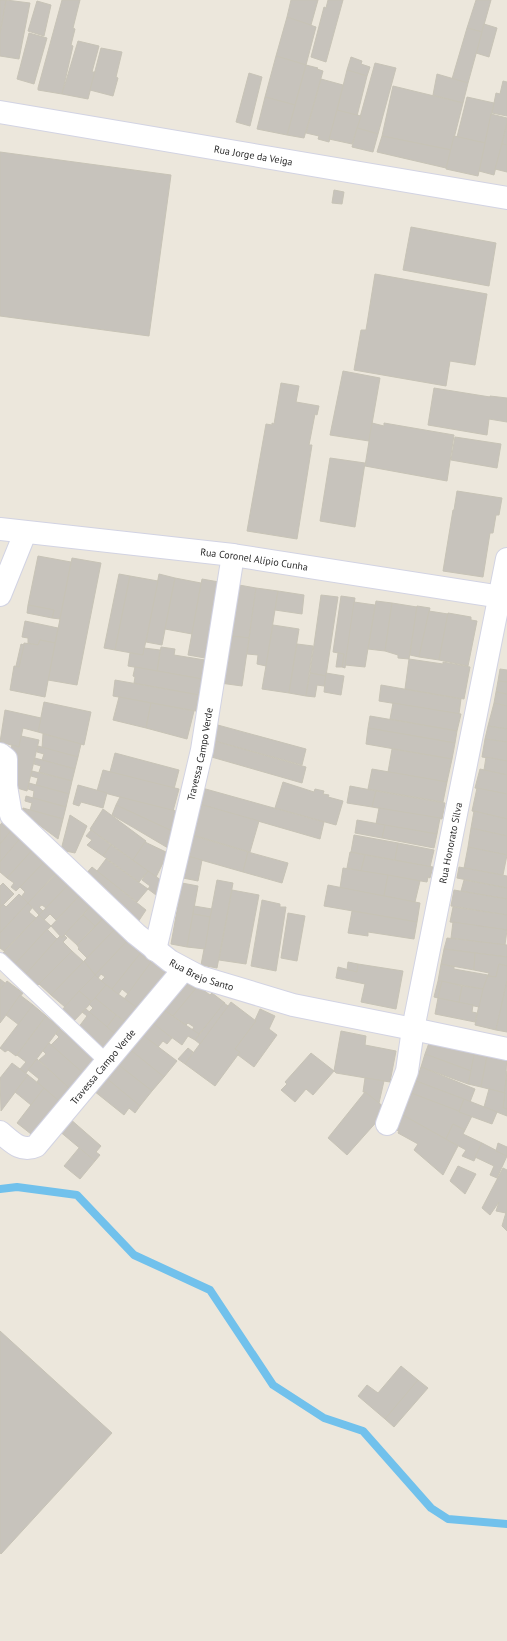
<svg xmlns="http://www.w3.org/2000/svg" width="507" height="1641" font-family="'PT Sans',sans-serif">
<rect width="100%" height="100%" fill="#ece7dc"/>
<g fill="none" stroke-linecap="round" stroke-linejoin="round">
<path stroke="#71c1ec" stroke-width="8" d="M 0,1189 L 17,1187 L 77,1195 L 134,1255 L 210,1290 L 273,1385 L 324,1418 L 363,1431 L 431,1508 L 448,1519 L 507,1524"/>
</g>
<g fill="#c7c3bc" stroke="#c7c3b6">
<path d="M 0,0 L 6,0 L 0,34 Z"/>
<path d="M 6,0 L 30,3 L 19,59 L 0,56 L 0,34 Z"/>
<path d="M 62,0 L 80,0 L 73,28 L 75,29 L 71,45 L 73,46 L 62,94 L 38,90 L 38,88 Z"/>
<path d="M 291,0 L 318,0 L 311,25 L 287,17 Z"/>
<path d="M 328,0 L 343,0 L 326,62 L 311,57 L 324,7 L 326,8 Z"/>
<path d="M 476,0 L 491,0 L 482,32 L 467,28 Z"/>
<path d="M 37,1 L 51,5 L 44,36 L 28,31 Z"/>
<path d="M 287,17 L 316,27 L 306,65 L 276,56 Z"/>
<path d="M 484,24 L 497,28 L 489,57 L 476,53 Z"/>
<path d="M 467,28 L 482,32 L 468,83 L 452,79 Z"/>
<path d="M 29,33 L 47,38 L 34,84 L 17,79 Z"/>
<path d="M 78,41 L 99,46 L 92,72 L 95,72 L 88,99 L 62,94 Z"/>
<path d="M 101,48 L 122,52 L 116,77 L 118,78 L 113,96 L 90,90 Z"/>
<path d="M 276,56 L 306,65 L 295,105 L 265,97 Z"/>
<path d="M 351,57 L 362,61 L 361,64 L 370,67 L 367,76 L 347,70 Z"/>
<path d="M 375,63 L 396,68 L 378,134 L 357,128 Z"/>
<path d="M 306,65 L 318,68 L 317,69 L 323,71 L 304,138 L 287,135 Z"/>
<path d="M 347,70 L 367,76 L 357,116 L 337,110 Z"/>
<path d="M 249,73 L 262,77 L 250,126 L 236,122 Z"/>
<path d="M 437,74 L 468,83 L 463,103 L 433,95 Z"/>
<path d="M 321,79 L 343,85 L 329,142 L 318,139 L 319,136 L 306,133 Z"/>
<path d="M 503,81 L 507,82 L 507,116 L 492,113 L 496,93 L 500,94 Z"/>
<path d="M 393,86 L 463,103 L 451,150 L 382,136 Z"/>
<path d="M 265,97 L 295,105 L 287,135 L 257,129 Z"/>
<path d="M 467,97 L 494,103 L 485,143 L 457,137 Z"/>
<path d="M 337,110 L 361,116 L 352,144 L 329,139 Z"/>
<path d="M 491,114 L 507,118 L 507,123 L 494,175 L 479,171 Z"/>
<path d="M 507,123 L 507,145 L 502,144 Z"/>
<path d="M 357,128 L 378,134 L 373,152 L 352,147 Z"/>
<path d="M 382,136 L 451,150 L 446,168 L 377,152 Z"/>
<path d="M 454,136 L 485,143 L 478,176 L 446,169 Z"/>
<path d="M 502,144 L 507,145 L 507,172 L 495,169 Z"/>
<path d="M 0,152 L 171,175 L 149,336 L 0,316 Z"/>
<path d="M 334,190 L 344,192 L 342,204 L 332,203 Z"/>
<path d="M 411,227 L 496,243 L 489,286 L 403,270 Z"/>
<path d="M 375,274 L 487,294 L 475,365 L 450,361 L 446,386 L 354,370 L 361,330 L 366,330 Z"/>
<path d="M 343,371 L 380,378 L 369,441 L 330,435 Z"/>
<path d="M 281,383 L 299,386 L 296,402 L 319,406 L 317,415 L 315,414 L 309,445 L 312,445 L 297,539 L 247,531 L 266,424 L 272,425 L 272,423 L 274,424 Z"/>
<path d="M 434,388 L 490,397 L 490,396 L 507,398 L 507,422 L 489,419 L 487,435 L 428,425 Z"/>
<path d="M 372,423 L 384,426 L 384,423 L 454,435 L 447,481 L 365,466 Z"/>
<path d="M 455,437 L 501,444 L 497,468 L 451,460 Z"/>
<path d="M 330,458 L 365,463 L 355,527 L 320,521 Z"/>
<path d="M 457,491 L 502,498 L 499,515 L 496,515 L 493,533 L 490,533 L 483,577 L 443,571 L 453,510 L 454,510 Z"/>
<path d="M 38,556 L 71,562 L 60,619 L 52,618 L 54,610 L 28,605 Z"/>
<path d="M 72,558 L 101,563 L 77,685 L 48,680 Z"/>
<path d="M 119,574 L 130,576 L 115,650 L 104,648 Z"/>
<path d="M 159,574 L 175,578 L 162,645 L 146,642 Z"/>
<path d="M 130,576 L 158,581 L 143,655 L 115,650 Z"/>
<path d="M 175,578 L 201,583 L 192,634 L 165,629 Z"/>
<path d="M 202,579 L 219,582 L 205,658 L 188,655 Z"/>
<path d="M 239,585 L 256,588 L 249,638 L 231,636 Z"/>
<path d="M 256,588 L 278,591 L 266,666 L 257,664 L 258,655 L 247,654 Z"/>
<path d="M 278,591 L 304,595 L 302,614 L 275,610 Z"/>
<path d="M 321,595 L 338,597 L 326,676 L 310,673 Z"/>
<path d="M 341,596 L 355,598 L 345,668 L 342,667 L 344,654 L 333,652 Z"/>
<path d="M 376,601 L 392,603 L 385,651 L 368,649 Z"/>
<path d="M 354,602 L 375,605 L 365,667 L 345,665 Z"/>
<path d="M 392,603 L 417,607 L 409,659 L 398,658 L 398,655 L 385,651 Z"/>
<path d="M 28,605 L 54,610 L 52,618 L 27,613 Z"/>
<path d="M 417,606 L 430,608 L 419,657 L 410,655 Z"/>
<path d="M 429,611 L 448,614 L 439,660 L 419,657 Z"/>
<path d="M 448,613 L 471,617 L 471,620 L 477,621 L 468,666 L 439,660 Z"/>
<path d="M 25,621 L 58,628 L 55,643 L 40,640 L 38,645 L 28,643 L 28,638 L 22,637 Z"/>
<path d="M 273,625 L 299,629 L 289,693 L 262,689 Z"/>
<path d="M 231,636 L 249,638 L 242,686 L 220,683 Z"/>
<path d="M 40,640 L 55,643 L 45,697 L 10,690 L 14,666 L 19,667 L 24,643 L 38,645 Z"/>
<path d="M 21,644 L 24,645 L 19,667 L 16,666 Z"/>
<path d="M 297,644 L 313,646 L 306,696 L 289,693 Z"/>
<path d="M 161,647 L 175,649 L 174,655 L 205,660 L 202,679 L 157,671 Z"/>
<path d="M 144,648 L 160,650 L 157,671 L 128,666 L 130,653 L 143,655 Z"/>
<path d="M 338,653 L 344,654 L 342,667 L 336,667 Z"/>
<path d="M 409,659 L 443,664 L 443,662 L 470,667 L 464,699 L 405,689 Z"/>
<path d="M 135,667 L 202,679 L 199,695 L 134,683 L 135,677 L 133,676 Z"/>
<path d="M 500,669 L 507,670 L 507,682 L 498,681 Z"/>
<path d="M 310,673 L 326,676 L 324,686 L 317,685 L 315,697 L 306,696 Z"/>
<path d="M 326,673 L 344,676 L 341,695 L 324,692 Z"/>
<path d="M 115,680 L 199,695 L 196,711 L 113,696 Z"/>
<path d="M 498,681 L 507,682 L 507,694 L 496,692 Z"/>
<path d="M 381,685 L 461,699 L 459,714 L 379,701 Z"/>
<path d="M 496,692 L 507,694 L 507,706 L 494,703 Z"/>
<path d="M 119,697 L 151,703 L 146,728 L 113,720 Z"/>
<path d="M 44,702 L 91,712 L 84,745 L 38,732 Z"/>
<path d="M 151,703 L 194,711 L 187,739 L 146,728 Z"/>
<path d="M 393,703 L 461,714 L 457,731 L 390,719 Z"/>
<path d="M 494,703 L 507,706 L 507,729 L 488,726 Z"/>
<path d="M 5,710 L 41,718 L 38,732 L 23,728 L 19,747 L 0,742 Z"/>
<path d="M 370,716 L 457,731 L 455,743 L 368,728 Z"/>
<path d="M 214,724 L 306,749 L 302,765 L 211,740 Z"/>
<path d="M 488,726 L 507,729 L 507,742 L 485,739 Z"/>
<path d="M 368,728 L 455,743 L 452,759 L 366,744 Z"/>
<path d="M 43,734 L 81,744 L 78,757 L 42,748 Z"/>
<path d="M 21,736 L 39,740 L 27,791 L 7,785 L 7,765 L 12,745 L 19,747 Z"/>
<path d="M 485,739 L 507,742 L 507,761 L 482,757 Z"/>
<path d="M 211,740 L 306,767 L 302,783 L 208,756 Z"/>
<path d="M 38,746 L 78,757 L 75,769 L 42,760 L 44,754 L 37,752 Z"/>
<path d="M 392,749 L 452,759 L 447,782 L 388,772 Z"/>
<path d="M 115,753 L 179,770 L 174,789 L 110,772 Z"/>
<path d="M 486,757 L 507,761 L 507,775 L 484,770 Z"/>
<path d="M 35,758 L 75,769 L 72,781 L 39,772 L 41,766 L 34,764 Z"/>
<path d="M 372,769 L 447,782 L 443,802 L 368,789 Z"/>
<path d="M 480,769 L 507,775 L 507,794 L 475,788 Z"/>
<path d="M 103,770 L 179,789 L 173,811 L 97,791 Z"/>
<path d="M 32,771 L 72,781 L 69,794 L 36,785 L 38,778 L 31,776 Z"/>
<path d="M 283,782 L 314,792 L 315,789 L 324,791 L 323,794 L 329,795 L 328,797 L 343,801 L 336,825 L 275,808 Z"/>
<path d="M 29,783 L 69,794 L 66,807 L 33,798 L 34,791 L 28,789 Z"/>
<path d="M 78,785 L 107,793 L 103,808 L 81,802 L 79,806 L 73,804 Z"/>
<path d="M 350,786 L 376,791 L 372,807 L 347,803 Z"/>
<path d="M 202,788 L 324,822 L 320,839 L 199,804 Z"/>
<path d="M 477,788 L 507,794 L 507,819 L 472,811 Z"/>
<path d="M 376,791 L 445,803 L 442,819 L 372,807 Z"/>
<path d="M 26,796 L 66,807 L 63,819 L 30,810 L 32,803 L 25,801 Z"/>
<path d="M 120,797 L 176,811 L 172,831 L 116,805 Z"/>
<path d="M 199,804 L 259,821 L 250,852 L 193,835 Z"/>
<path d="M 116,805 L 172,831 L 168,848 L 112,815 Z"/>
<path d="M 23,808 L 63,819 L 58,839 L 22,812 Z"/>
<path d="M 379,808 L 440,818 L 437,834 L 376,824 Z"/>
<path d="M 103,809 L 146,841 L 133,860 L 90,829 Z"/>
<path d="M 474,811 L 507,819 L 507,836 L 471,828 Z"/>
<path d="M 70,815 L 87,826 L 75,853 L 61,850 Z"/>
<path d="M 7,817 L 15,826 L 0,844 L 0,825 Z"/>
<path d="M 357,820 L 385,825 L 382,838 L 355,833 Z"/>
<path d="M 385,825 L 437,834 L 434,848 L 382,838 Z"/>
<path d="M 14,827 L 23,835 L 0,862 L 0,844 Z"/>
<path d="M 471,828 L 507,836 L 507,855 L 468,847 Z"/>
<path d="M 91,830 L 111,845 L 103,856 L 87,845 L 92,840 L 86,836 Z"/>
<path d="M 23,835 L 35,847 L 7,878 L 0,872 L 0,862 Z"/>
<path d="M 191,835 L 248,852 L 243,872 L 187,856 Z"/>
<path d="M 354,835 L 398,843 L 395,860 L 351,852 Z"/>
<path d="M 145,842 L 168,853 L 156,877 L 133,860 Z"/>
<path d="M 398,843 L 434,850 L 430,867 L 395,860 Z"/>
<path d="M 111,845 L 148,871 L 139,882 L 103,856 Z"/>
<path d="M 35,847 L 48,859 L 16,891 L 11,887 L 14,883 L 7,878 Z"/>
<path d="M 468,847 L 507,855 L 503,875 L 464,868 Z"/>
<path d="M 248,852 L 288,863 L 282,883 L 243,872 Z"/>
<path d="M 350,852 L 365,855 L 361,871 L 347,868 Z"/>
<path d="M 365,855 L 433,867 L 430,878 L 428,877 L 427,882 L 361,871 Z"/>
<path d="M 187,856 L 202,860 L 198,881 L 183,878 Z"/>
<path d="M 106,859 L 148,889 L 137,902 L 97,871 Z"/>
<path d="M 44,862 L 56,873 L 28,903 L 21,897 L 25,892 L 20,887 Z"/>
<path d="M 92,867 L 146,910 L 136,925 L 84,876 Z"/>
<path d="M 459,867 L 507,876 L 507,888 L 457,878 Z"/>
<path d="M 343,868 L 388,875 L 384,896 L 340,888 Z"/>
<path d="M 60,870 L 72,881 L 46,908 L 42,905 L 39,907 L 43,911 L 39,915 L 28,903 Z"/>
<path d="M 148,871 L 165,883 L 156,895 L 148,889 L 150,886 L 142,880 Z"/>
<path d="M 388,875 L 420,881 L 415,902 L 384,896 Z"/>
<path d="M 217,880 L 233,883 L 217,968 L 201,965 Z"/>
<path d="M 464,880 L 507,888 L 507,899 L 461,891 Z"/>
<path d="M 72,881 L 84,891 L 56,920 L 50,914 L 44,920 L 39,915 Z"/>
<path d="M 3,883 L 14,894 L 0,908 L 0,886 Z"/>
<path d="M 182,883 L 198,886 L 187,947 L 171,944 Z"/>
<path d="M 328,885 L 420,903 L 417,922 L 324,906 Z"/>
<path d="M 232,890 L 259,895 L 246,964 L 219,960 Z"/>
<path d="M 454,890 L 507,899 L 507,915 L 451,906 Z"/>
<path d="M 83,892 L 93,903 L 62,938 L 51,926 Z"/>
<path d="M 19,894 L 28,903 L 0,933 L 0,908 L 3,904 L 6,907 Z"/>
<path d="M 262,900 L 280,904 L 280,907 L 286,907 L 276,971 L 251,966 Z"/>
<path d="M 28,903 L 32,908 L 29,912 L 36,918 L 4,951 L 0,948 L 0,933 Z"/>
<path d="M 93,903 L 105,916 L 95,926 L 83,915 Z"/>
<path d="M 194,906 L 212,909 L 210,917 L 193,914 Z"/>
<path d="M 453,907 L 507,915 L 507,930 L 450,922 Z"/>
<path d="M 352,911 L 417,922 L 414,939 L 368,932 L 368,936 L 348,933 Z"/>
<path d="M 288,913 L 305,916 L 297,961 L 281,958 Z"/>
<path d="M 193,914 L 210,917 L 205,949 L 187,947 Z"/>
<path d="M 39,915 L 51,926 L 15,964 L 3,953 Z"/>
<path d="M 83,915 L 95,926 L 77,945 L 65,934 Z"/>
<path d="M 104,918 L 115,929 L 87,958 L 78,949 L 79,948 L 77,945 Z"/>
<path d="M 453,922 L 507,930 L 505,945 L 451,938 Z"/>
<path d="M 47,929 L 57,939 L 26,974 L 15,964 Z"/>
<path d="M 115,929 L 128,940 L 95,975 L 84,961 Z"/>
<path d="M 64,935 L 67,938 L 63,942 L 72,951 L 38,985 L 26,974 L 57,939 L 60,936 L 62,938 Z"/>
<path d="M 447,938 L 507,945 L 507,957 L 444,949 Z"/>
<path d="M 128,940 L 143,950 L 112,989 L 101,981 L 105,977 L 101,974 L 98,978 L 95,975 Z"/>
<path d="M 444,949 L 475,953 L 474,970 L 441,964 Z"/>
<path d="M 143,950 L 154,958 L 128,994 L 122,989 L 118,995 L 112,989 Z"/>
<path d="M 72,951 L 84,962 L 51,995 L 39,984 Z"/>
<path d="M 475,953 L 507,957 L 507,966 L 499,964 L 496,977 L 488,976 L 489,973 L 474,970 Z"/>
<path d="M 154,958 L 169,970 L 140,1010 L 124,999 Z"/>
<path d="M 84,961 L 95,975 L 65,1007 L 51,995 Z"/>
<path d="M 348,962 L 358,964 L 357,972 L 347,970 Z"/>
<path d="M 358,964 L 403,971 L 396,1009 L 361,1002 L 365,984 L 336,978 L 338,967 L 357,972 Z"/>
<path d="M 441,964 L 454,967 L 454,969 L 488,975 L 483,989 L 438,981 Z"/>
<path d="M 499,964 L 507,966 L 507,981 L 496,1030 L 475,1025 L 481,994 L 488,976 L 496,977 Z"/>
<path d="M 95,975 L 106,985 L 92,1002 L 79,991 Z"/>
<path d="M 183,977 L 197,987 L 173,1016 L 159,1007 Z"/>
<path d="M 0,979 L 5,983 L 0,990 Z"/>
<path d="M 7,981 L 23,993 L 0,1023 L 0,990 Z"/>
<path d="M 438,981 L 442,981 L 438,998 L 434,997 Z"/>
<path d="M 442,981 L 462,986 L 459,1003 L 438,998 Z"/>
<path d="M 507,981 L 507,1032 L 496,1030 Z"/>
<path d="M 106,985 L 140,1010 L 129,1025 L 95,998 Z"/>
<path d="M 198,986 L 210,995 L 212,993 L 225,1003 L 199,1034 L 192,1030 L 194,1027 L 188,1023 L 186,1025 L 173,1016 Z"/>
<path d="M 462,986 L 483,989 L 479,1007 L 459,1003 Z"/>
<path d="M 79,991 L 92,1002 L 73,1022 L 61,1011 Z"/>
<path d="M 20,995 L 33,1005 L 19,1025 L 6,1015 Z"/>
<path d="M 95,998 L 116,1015 L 107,1027 L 89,1012 L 93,1008 L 89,1004 Z"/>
<path d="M 438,998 L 473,1005 L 472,1012 L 477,1013 L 475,1022 L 435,1014 Z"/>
<path d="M 231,1002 L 256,1021 L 235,1049 L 240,1052 L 215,1086 L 185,1064 Z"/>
<path d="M 224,1003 L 228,1006 L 200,1044 L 195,1040 Z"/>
<path d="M 33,1005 L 46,1016 L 16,1056 L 8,1050 L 5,1052 L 0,1048 Z"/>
<path d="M 159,1007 L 199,1034 L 195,1040 L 188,1036 L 182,1045 L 148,1020 Z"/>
<path d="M 86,1009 L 119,1037 L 107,1052 L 78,1028 L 87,1016 L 82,1012 Z"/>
<path d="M 260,1009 L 275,1016 L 269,1029 L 277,1035 L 254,1067 L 238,1055 L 240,1052 L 235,1049 L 256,1021 L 255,1020 Z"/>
<path d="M 116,1015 L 129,1025 L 119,1037 L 107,1027 Z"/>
<path d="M 46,1016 L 60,1028 L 26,1073 L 20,1069 L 26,1062 L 17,1055 Z"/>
<path d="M 150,1021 L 172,1038 L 167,1044 L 163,1041 L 158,1047 L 140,1033 Z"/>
<path d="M 60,1029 L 95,1058 L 83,1073 L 51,1045 L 59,1037 L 56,1034 Z"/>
<path d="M 341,1031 L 366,1036 L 365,1045 L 396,1051 L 390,1082 L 336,1073 L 334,1071 Z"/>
<path d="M 140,1033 L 177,1061 L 164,1077 L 128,1048 Z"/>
<path d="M 49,1043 L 83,1073 L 70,1089 L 39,1060 L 46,1054 L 43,1051 Z"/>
<path d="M 429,1043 L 475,1051 L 471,1071 L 425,1054 Z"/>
<path d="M 128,1048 L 164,1077 L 152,1091 L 116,1063 Z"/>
<path d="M 188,1048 L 193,1052 L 185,1064 L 178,1059 Z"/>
<path d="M 475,1051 L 488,1051 L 481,1087 L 468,1084 Z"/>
<path d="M 488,1051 L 507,1054 L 505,1093 L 481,1087 Z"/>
<path d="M 311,1053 L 334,1071 L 313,1095 L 306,1089 L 295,1102 L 281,1090 L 287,1084 L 285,1082 Z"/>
<path d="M 425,1054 L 471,1071 L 468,1084 L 421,1067 Z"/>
<path d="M 37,1059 L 70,1089 L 60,1102 L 37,1082 L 39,1079 L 28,1070 Z"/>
<path d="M 12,1063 L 28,1075 L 1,1111 L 0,1078 Z"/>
<path d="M 116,1063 L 152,1091 L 140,1106 L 105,1077 Z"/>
<path d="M 421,1067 L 475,1089 L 470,1102 L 416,1081 Z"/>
<path d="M 507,1071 L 507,1109 L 503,1108 Z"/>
<path d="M 28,1075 L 44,1088 L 31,1105 L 15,1092 Z"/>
<path d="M 105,1077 L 140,1106 L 135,1113 L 129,1108 L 124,1115 L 94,1091 Z"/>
<path d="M 365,1078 L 384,1081 L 379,1103 L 365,1092 L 363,1092 Z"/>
<path d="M 416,1081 L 464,1099 L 459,1112 L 411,1093 Z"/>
<path d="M 44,1088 L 60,1102 L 31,1134 L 17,1123 Z"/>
<path d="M 489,1089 L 505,1093 L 503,1108 L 507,1109 L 507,1116 L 484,1107 Z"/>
<path d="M 365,1092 L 384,1107 L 377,1115 L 380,1118 L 347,1155 L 328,1138 Z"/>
<path d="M 411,1093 L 472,1116 L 465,1130 L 453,1124 L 446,1139 L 399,1113 L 403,1103 L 407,1104 Z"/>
<path d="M 464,1099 L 497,1112 L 492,1124 L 459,1112 Z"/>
<path d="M 399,1113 L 458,1146 L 443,1175 L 414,1150 L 418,1144 L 398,1133 L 399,1131 L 392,1129 Z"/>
<path d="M 69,1118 L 101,1146 L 96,1152 L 100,1155 L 95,1161 L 58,1130 Z"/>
<path d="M 453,1124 L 465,1130 L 463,1134 L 482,1143 L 474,1161 L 462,1156 L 466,1150 L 446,1139 Z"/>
<path d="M 482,1143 L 507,1156 L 497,1178 L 490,1175 L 494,1166 L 475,1157 Z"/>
<path d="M 498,1143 L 507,1147 L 507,1156 L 496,1151 Z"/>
<path d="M 79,1148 L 95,1161 L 80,1179 L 64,1166 Z"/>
<path d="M 458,1166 L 476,1174 L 465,1194 L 450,1181 Z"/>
<path d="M 503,1168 L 507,1170 L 507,1209 L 506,1213 L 496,1211 L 499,1202 L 490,1215 L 482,1208 Z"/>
<path d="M 507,1209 L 507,1231 L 502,1226 Z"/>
<path d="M 0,1331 L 112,1433 L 1,1554 L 0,1553 Z"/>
<path d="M 401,1366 L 418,1380 L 385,1419 L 358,1396 L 367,1385 L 378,1393 Z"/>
<path d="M 418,1380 L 428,1388 L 394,1427 L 385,1419 Z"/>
</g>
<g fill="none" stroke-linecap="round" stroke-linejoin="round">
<defs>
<path id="lane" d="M 0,960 L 107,1062"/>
<g id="street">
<path id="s1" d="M 0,112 L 507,198"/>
<path id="s2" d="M 0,529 L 233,555 L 507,598"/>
<path d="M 0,595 L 25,533"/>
<path id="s3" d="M 0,754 L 6,759 L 6,786 L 11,815 L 136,934 L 170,961 L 200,977 L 293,1005 L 413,1029 L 507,1049"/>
<path id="s4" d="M 155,950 L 202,750 L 233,555"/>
<path id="s5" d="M 387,1124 L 407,1071 L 413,1029 L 507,559"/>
<path id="s6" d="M 0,1132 C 11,1141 21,1153 36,1146 L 184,969"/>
</g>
</defs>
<use href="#lane" stroke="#d2d3e3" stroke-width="16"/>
<use href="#street" stroke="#d2d3e3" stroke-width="24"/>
<use href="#lane" stroke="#fff" stroke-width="14"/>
<use href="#street" stroke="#fff" stroke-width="22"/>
</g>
<g text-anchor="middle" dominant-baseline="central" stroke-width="3" stroke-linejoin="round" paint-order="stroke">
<g font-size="10" fill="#2a2a2a" stroke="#fff">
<text stroke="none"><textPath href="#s1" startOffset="257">Rua Jorge da Veiga</textPath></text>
<text stroke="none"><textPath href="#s2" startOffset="256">Rua Coronel Alípio Cunha</textPath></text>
<text stroke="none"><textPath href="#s4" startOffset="201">Travessa Campo Verde</textPath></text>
<text stroke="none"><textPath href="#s5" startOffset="289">Rua Honorato Silva</textPath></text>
<text stroke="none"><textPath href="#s3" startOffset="315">Rua Brejo Santo</textPath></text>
<text stroke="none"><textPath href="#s6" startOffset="145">Travessa Campo Verde</textPath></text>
</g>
</g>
</svg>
